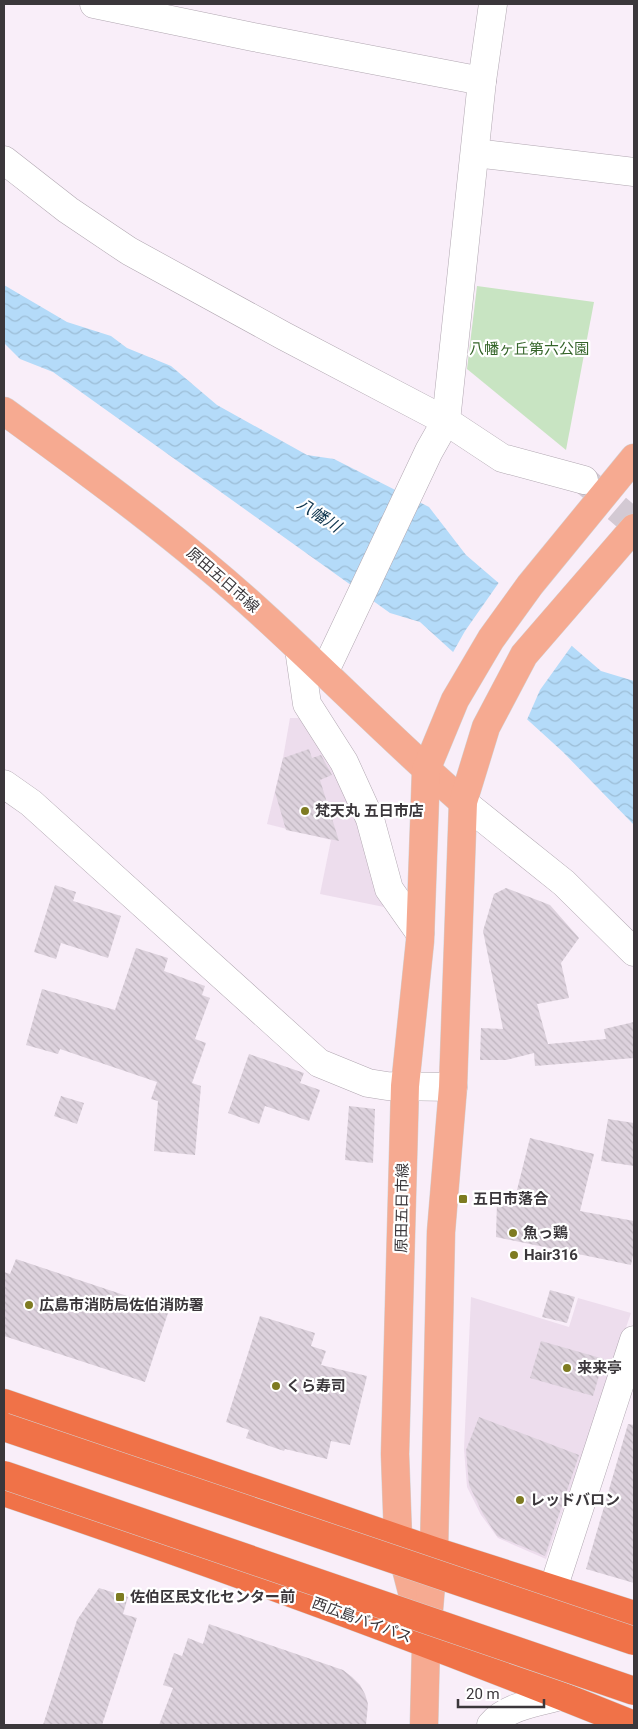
<svg xmlns="http://www.w3.org/2000/svg" width="638" height="1729" font-family="Roboto,'Noto Sans JP',sans-serif">
<defs>
<pattern id="water-waves" width="16" height="10" patternUnits="userSpaceOnUse" patternTransform="scale(1.25)"><rect width="16" height="10" fill="#b4dbf9"/><path d="M0 5q4-4 8 0t8 0" fill="none" stroke="#9cbdd6"/></pattern>
<pattern id="building-back-hatch" width="6" height="6" patternUnits="userSpaceOnUse" patternTransform="scale(1.25)"><rect width="6" height="6" fill="#ddd2dd"/><path d="M-1 5l2 2M0 0l6 6M5-1l2 2" fill="none" stroke="#bfb5bf"/></pattern>
</defs>
<rect width="100%" height="100%" fill="#f9eef9"/>
<g fill="#eddded">
<path d="M 290,718 L 304,718 L 340,776 L 360,825 L 384,907 L 320,894 L 331,840 L 267,824 L 283,758 Z"/>
<path d="M 471,1297 L 569,1327 L 578,1298 L 631,1313 L 546,1559 L 498,1538 L 481,1515 L 467,1487 L 464,1449 Z"/>
</g>
<path fill="#c8e4c2" d="M 477,286 L 594,302 L 566,450 L 467,369 Z"/>
<path fill="url(#water-waves)" d="M 4,285 L 67,322 L 111,336 L 127,348 L 171,366 L 217,405 L 307,455 L 334,459 L 429,507 L 466,555 L 601,671 L 634,681 L 634,825 L 563,752 L 420,622 L 390,613 L 53,372 L 20,359 L 4,343 Z"/>
<path fill="#f9eef9" d="M 500,581 L 573,644 L 540,690 L 526,722 L 452,654 L 465,631 Z"/>
<g fill="url(#building-back-hatch)">
<path d="M 309,749 L 312,758 L 321,755 L 332,775 L 320,780 L 339,841 L 286,830 L 275,792 L 283,758 Z"/>
<path d="M 55,885 L 76,892 L 73,901 L 121,916 L 108,958 L 61,943 L 56,959 L 34,952 Z"/>
<path d="M 506,888 L 550,905 L 579,938 L 561,963 L 569,998 L 537,1004 L 548,1044 L 606,1039 L 604,1029 L 634,1022 L 634,1058 L 535,1066 L 534,1053 L 506,1060 L 480,1060 L 481,1028 L 503,1029 L 483,931 L 494,894 Z"/>
<path d="M 136,948 L 168,958 L 164,971 L 205,986 L 202,995 L 210,998 L 195,1039 L 206,1043 L 192,1083 L 201,1086 L 195,1155 L 154,1151 L 158,1101 L 151,1099 L 157,1082 L 60,1049 L 58,1054 L 26,1045 L 42,989 L 115,1010 Z"/>
<path d="M 249,1054 L 304,1073 L 300,1083 L 320,1090 L 309,1121 L 265,1106 L 259,1124 L 228,1113 Z"/>
<path d="M 61,1096 L 84,1103 L 77,1124 L 54,1116 Z"/>
<path d="M 349,1106 L 375,1109 L 373,1163 L 345,1160 Z"/>
<path d="M 608,1119 L 634,1123 L 634,1166 L 601,1161 Z"/>
<path d="M 530,1138 L 594,1154 L 580,1211 L 634,1221 L 634,1250 L 631,1265 L 496,1237 L 497,1201 L 514,1202 Z"/>
<path d="M 16,1259 L 169,1310 L 145,1382 L 4,1336 L 4,1272 L 10,1274 Z"/>
<path d="M 550,1290 L 575,1297 L 567,1323 L 542,1317 Z"/>
<path d="M 260,1316 L 315,1333 L 311,1346 L 326,1351 L 321,1365 L 367,1376 L 350,1445 L 331,1441 L 327,1459 L 285,1449 L 284,1451 L 246,1438 L 249,1430 L 226,1422 Z"/>
<path d="M 541,1341 L 604,1359 L 593,1396 L 530,1378 Z"/>
<path d="M 479,1417 L 579,1455 L 545,1556 L 497,1536 L 483,1514 L 469,1485 L 466,1450 Z"/>
<path d="M 628,1424 L 634,1425 L 634,1583 L 586,1569 Z"/>
<path d="M 99,1588 L 128,1597 L 123,1614 L 137,1618 L 102,1725 L 43,1725 L 77,1620 Z"/>
<path d="M 209,1624 L 343,1670 L 352,1677 L 360,1685 L 365,1694 L 368,1704 L 366,1725 L 159,1725 L 173,1688 L 163,1685 L 174,1653 L 182,1656 L 188,1638 L 203,1644 Z"/>
</g>
<g fill="none" stroke-linecap="round" stroke-linejoin="round">
<path stroke="#d3c9d3" stroke-width="28" stroke-dasharray="28 14" stroke-linecap="butt" d="M 585,481 L 634,523"/>
<defs>
<g id="minor">
<path d="M 94,4 L 253,37 L 482,81"/>
<path d="M 475,153 L 634,172"/>
<path d="M 4,160 L 68,210 L 129,251 L 284,336 L 446,421 L 502,458 L 584,480"/>
<path d="M 299,649 L 307,704 L 344,762 L 370,819 L 389,889 L 420,933"/>
<path d="M 324,673 L 429,451 L 446,421 L 482,81 L 493,4"/>
<path d="M 4,784 L 31,803 L 319,1063 L 368,1083 L 387,1086 L 453,1087"/>
<path d="M 463,802 L 564,883 L 634,952"/>
<path d="M 553,1589 L 634,1340"/>
<path d="M 491,1725 C 507,1706 538,1702 561,1696"/>
</g>
<g id="major">
<path d="M 4,411 C 92,475 181,540 262,614 C 330,676 394,742 463,802"/>
<path d="M 424,1638 L 398,1538 L 395,1454 L 405,1086 L 420,941 L 426,770 L 455,700 L 491,639 L 530,585 L 634,458"/>
<path d="M 424,1725 L 426,1644 L 434,1551 L 441,1232 L 453,1087 L 463,802 L 486,727 L 524,655 L 634,528"/>
</g>
<g id="highway">
<path d="M 4,1403 L 434,1551 L 634,1615"/>
<path d="M 4,1492 C 216,1564 427,1641 634,1725"/>
</g>
</defs>
<use href="#minor" stroke="#b1a7b1" stroke-width="29"/>
<use href="#major" stroke="#d4d3d4" stroke-width="29"/>
<use href="#highway" stroke="#d4d3d4" stroke-width="29"/>
<use href="#minor" stroke="#fff" stroke-width="28"/>
<use href="#major" stroke="#f6aa91" stroke-width="28"/>
<use href="#highway" stroke="#f07248" stroke-width="28"/>
<defs>
<g id="highway-bridge">
<path d="M 4,1427 L 634,1641"/>
<path d="M 4,1475 L 634,1691"/>
</g>
</defs>
<use href="#highway-bridge" stroke="#d4d3d4" stroke-width="29" stroke-linecap="butt"/>
<use href="#highway-bridge" stroke="#f07248" stroke-width="28"/>
</g>
<g fill="#7e7b21" stroke="#fff" stroke-width="2">
<circle cx="305" cy="811" r="5"/>
<rect x="458" y="1194" width="10" height="10" rx="2.5"/>
<circle cx="513" cy="1233" r="5"/>
<circle cx="514" cy="1255" r="5"/>
<circle cx="29" cy="1305" r="5"/>
<circle cx="567" cy="1368" r="5"/>
<circle cx="276" cy="1386" r="5"/>
<circle cx="520" cy="1500" r="5"/>
<rect x="115" y="1592" width="10" height="10" rx="2.5"/>
</g>
<g text-anchor="middle" dominant-baseline="central" stroke-width="4.5" stroke-linejoin="round" paint-order="stroke">
<g font-size="15" fill="#35652a" stroke="#fff">
<text x="529" y="349">八幡ヶ丘第六公園</text>
</g>
<g font-size="15" fill="#3b373b" stroke="#fff">
<text transform="translate(223 580) rotate(41)">原田五日市線</text>
<text transform="translate(402 1208) rotate(-89)">原田五日市線</text>
<text transform="translate(362 1620) rotate(20)">西広島バイパス</text>
</g>
<g font-size="15" font-weight="bold" fill="#3b373b" stroke="#fff" text-anchor="start">
<text x="315" y="811">梵天丸 五日市店</text>
<text x="473" y="1199">五日市落合</text>
<text x="523" y="1233">魚っ鶏</text>
<text x="524" y="1255">Hair316</text>
<text x="39" y="1305">広島市消防局佐伯消防署</text>
<text x="577" y="1368">来来亭</text>
<text x="286" y="1386">くら寿司</text>
<text x="530" y="1500">レッドバロン</text>
<text x="130" y="1597">佐伯区民文化センター前</text>
</g>
<g font-size="16" font-style="italic" fill="#0f364f" stroke="#fff">
<text transform="translate(319 515) rotate(33)">八幡川</text>
</g>
</g>
<rect width="638" height="1729" fill="none" stroke="#3b373b" stroke-width="10"/>
<path d="M458 1699v8h86v-8" fill="none" stroke="#3b373b" stroke-width="2.5"/>
<text x="466" y="1699" font-size="15" fill="#3b373b" stroke="#ffffff" stroke-width="4" paint-order="stroke">20 m</text>
</svg>
